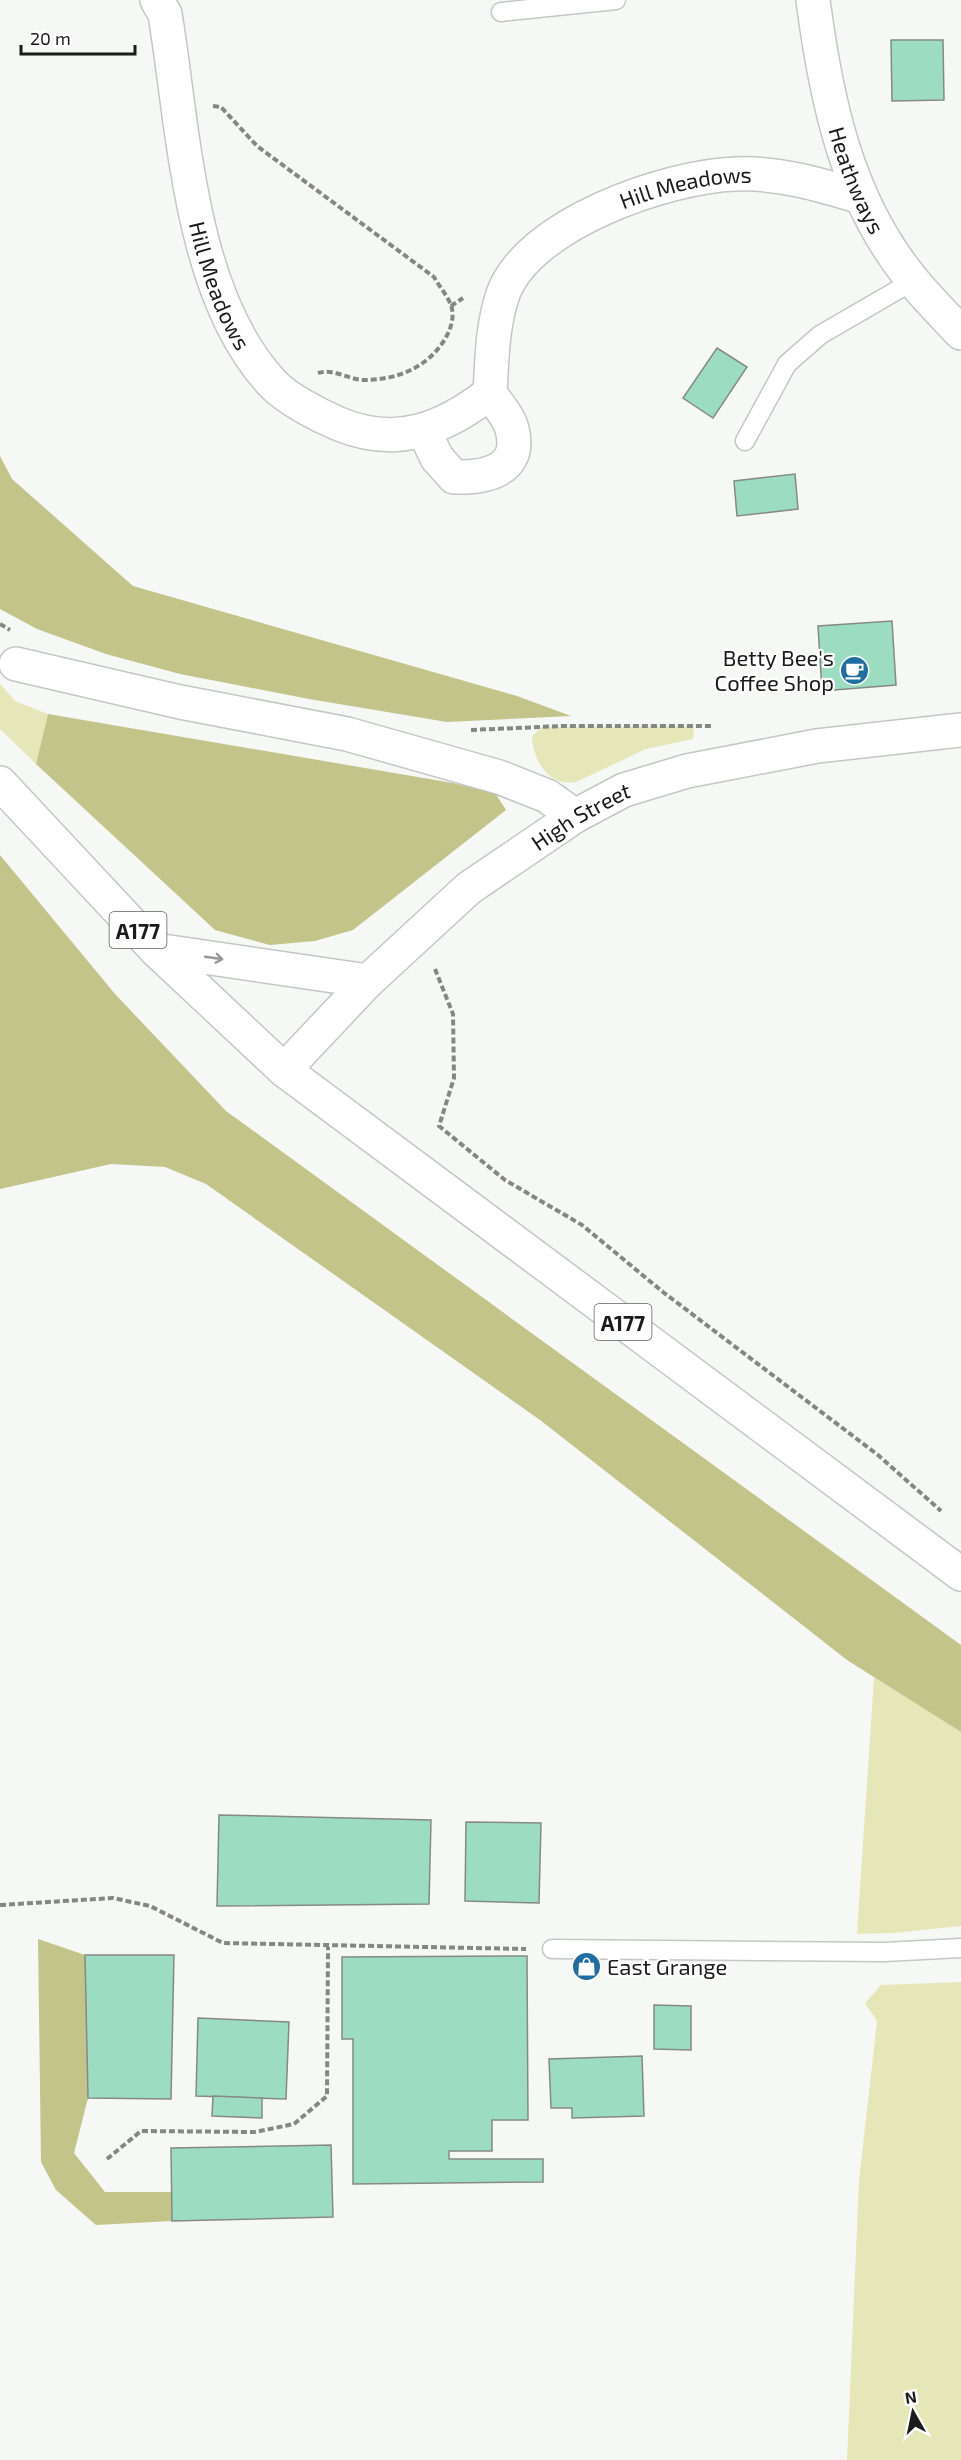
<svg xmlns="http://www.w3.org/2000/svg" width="961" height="2460" font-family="'Exo 2',sans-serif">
<rect width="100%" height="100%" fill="#f5f8f5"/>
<g fill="#e6e7b8">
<path d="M 0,684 L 15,701 L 48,714 L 36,764 L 0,729 Z"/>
<path d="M 694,726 L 693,739 L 646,749 L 576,782 C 549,787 533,761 532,736 L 542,727 Z"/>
<path d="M 874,1677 L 961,1732 L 961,1926 L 893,1933 L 857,1934 Z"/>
<path d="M 961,1982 L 961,2460 L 847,2460 L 859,2181 L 877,2021 L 865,2003 L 881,1985 Z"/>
</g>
<g fill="#c3c48a">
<path d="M 0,456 L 12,479 L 133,586 L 517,696 L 571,716 L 447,722 L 309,699 L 180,674 L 106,654 L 37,629 L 0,609 Z"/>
<path d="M 48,714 L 453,783 L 495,793 L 506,810 L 353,930 L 315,941 L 270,945 L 215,930 L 36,764 Z"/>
<path d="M 0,855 L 115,994 L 226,1111 L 961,1645 L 961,1732 L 847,1660 L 540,1420 L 206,1184 L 165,1167 L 111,1164 L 0,1189 Z"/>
<path d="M 38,1939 L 85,1955 L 88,2098 L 74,2153 L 105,2192 L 171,2192 L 172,2221 L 96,2225 L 56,2190 L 41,2162 Z"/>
</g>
<g fill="#9cdcc0" stroke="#858987" stroke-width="1.5">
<path d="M 891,40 L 943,40 L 944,100 L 892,101 Z"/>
<path d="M 717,348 L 747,367 L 713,418 L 683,398 Z"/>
<path d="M 795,474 L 798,509 L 737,516 L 734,481 Z"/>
<path d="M 892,621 L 896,685 L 822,691 L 818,626 Z"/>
<path d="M 219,1815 L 431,1820 L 429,1904 L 217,1906 Z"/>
<path d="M 466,1822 L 541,1823 L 539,1903 L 465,1901 Z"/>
<path d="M 85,1955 L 174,1955 L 171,2099 L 88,2098 Z"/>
<path d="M 527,1956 L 528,2120 L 492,2120 L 492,2151 L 449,2151 L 449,2159 L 543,2159 L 543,2182 L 353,2184 L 353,2039 L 342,2039 L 342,1957 Z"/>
<path d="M 654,2005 L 691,2006 L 691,2050 L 654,2049 Z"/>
<path d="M 198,2018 L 289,2022 L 286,2099 L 196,2096 Z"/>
<path d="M 642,2056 L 644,2116 L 572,2118 L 572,2108 L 551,2108 L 549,2059 Z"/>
<path d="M 213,2096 L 262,2098 L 262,2118 L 212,2116 Z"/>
<path d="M 331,2145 L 333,2217 L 172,2221 L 171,2148 Z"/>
</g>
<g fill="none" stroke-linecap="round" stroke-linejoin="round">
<defs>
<g id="service">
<path d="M 501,12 L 616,0"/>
<path d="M 745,441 L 787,364 L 820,335 L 913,281"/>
<path d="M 552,1949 L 884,1952 L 961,1948"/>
</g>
<g id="minor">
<path id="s1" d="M 157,0 L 165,14 C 184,129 189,295 273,384 C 287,399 320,416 339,424 C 397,448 443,429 490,393 C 492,360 492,326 503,294 C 528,224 667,176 736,174 C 778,172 821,185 861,197"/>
<path id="s2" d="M 813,0 C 826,100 847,202 914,282 C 929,300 945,316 961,333"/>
<path d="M 424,431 L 437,458 L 454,477 C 485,478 523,471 512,429 C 509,417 497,404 490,393"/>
<path d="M 16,664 L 180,702 L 347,734 L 499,777 L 547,796 L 575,816"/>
<path d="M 156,950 L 368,981"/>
<path id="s3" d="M 284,1070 L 368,981 L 469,888 L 575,816 L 624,790 L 687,771 L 817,746 L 961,730"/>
</g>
<path id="primary" d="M 0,783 L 156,950 L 284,1070 L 961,1574"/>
</defs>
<use href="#service" stroke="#c4c7c5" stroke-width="21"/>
<use href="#minor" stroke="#c4c7c5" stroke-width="36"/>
<use href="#primary" stroke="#c4c7c5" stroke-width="36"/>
<g stroke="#858785" stroke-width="4" stroke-dasharray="6 3" stroke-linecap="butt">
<path d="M 213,106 L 221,107 L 257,146 L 434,277 C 439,286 447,295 451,305 C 455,316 451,329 445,339 C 428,367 399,379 367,380 C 350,381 335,368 318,373"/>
<path d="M 451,306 L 463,298"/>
<path d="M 0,624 L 10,630"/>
<path d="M 471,730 L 563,726 L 713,726"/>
<path d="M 435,969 L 453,1014 L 454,1078 L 439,1126 L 505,1180 L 582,1225 L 663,1292 L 878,1455 L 941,1511"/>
<path d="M 0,1905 L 113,1898 L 150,1906 L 223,1943 L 526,1949"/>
<path d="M 107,2159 L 141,2131 L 255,2132 L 294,2124 L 327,2096 L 328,1947"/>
</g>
<use href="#service" stroke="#fff" stroke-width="18"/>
<use href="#minor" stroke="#fff" stroke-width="33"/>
<use href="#primary" stroke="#fff" stroke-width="33"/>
</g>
<defs><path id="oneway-shaft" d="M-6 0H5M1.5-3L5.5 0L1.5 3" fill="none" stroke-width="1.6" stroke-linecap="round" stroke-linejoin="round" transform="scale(1.5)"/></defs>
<use stroke="#989898" href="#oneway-shaft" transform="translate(214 958) rotate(8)"/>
<defs>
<symbol id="cafe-disc" viewBox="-11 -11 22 22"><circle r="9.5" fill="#206d9f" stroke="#fff"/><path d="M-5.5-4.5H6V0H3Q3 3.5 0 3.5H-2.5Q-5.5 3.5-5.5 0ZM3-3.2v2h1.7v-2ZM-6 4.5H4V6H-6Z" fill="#fff"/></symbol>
<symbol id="shop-disc" viewBox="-11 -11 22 22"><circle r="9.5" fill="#206d9f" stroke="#fff"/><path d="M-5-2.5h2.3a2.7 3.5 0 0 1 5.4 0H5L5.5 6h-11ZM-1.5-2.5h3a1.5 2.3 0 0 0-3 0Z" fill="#fff"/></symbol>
</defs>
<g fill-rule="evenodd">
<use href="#cafe-disc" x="838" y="654" width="33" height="33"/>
<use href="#shop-disc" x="570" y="1950" width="33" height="33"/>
</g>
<g text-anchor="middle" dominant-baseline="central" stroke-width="4.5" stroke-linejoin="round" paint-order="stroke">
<g fill="#fff" stroke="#5f5f5f" stroke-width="1.5">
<rect x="109.5" y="912" width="57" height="36" rx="4.5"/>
<rect x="594.5" y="1304" width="57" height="36" rx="4.5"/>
</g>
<g font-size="21" font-weight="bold" fill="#1a1b1a">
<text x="138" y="930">A177</text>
<text x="623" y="1322">A177</text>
</g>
<g font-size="22" fill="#1a1b1a" stroke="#fff">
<text stroke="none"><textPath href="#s2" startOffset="186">Heathways</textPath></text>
<text stroke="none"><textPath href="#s1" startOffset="969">Hill Meadows</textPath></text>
<text stroke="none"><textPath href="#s1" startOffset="294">Hill Meadows</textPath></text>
<text stroke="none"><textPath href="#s3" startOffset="393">High Street</textPath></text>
</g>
<g font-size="22" fill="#1a1b1a" stroke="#fff" text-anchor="end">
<text x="834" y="657">Betty Bee's<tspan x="834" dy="25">Coffee Shop</tspan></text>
<text x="607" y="1966" text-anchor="start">East Grange</text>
</g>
</g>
<g transform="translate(913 2412) rotate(351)" stroke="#ffffff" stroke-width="4.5" paint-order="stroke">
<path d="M0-4.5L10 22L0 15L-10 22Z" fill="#1a1b1a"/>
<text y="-9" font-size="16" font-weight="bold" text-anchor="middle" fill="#1a1b1a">N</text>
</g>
<path d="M21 45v9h114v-9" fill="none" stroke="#1a1b1a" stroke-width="3"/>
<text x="30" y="45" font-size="18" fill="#1a1b1a" stroke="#ffffff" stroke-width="4.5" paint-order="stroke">20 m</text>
</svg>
